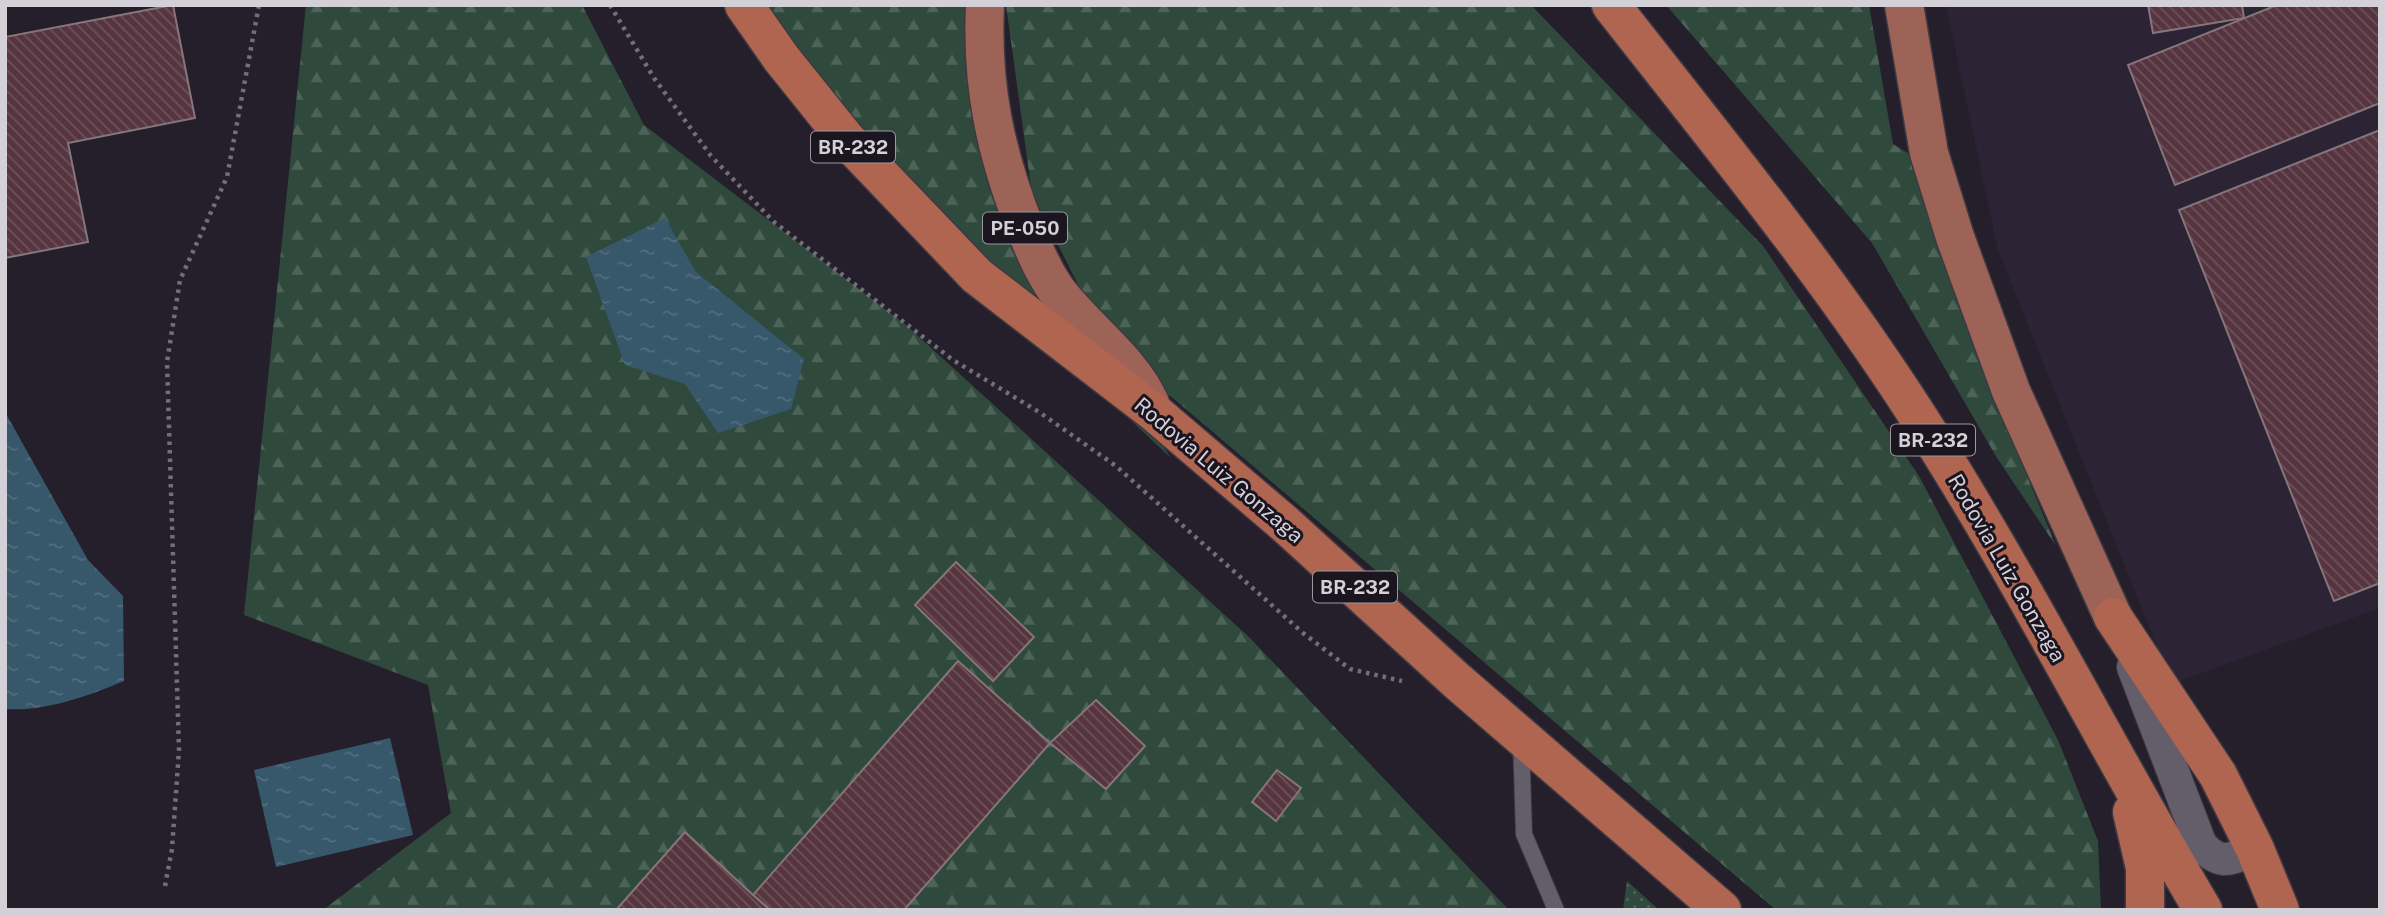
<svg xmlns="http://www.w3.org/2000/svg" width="2385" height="915" font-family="'Public Sans',sans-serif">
<defs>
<pattern id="grass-dots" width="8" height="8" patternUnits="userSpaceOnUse" patternTransform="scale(1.75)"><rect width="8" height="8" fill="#2f4a3c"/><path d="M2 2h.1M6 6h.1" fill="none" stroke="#4c6357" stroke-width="1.8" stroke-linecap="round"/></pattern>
<pattern id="forest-firs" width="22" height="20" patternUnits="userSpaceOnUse" patternTransform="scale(1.75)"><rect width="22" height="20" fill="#2f4a3c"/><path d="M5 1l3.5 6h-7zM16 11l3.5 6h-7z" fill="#4c6357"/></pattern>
<pattern id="water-ripples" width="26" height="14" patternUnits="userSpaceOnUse" patternTransform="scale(1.75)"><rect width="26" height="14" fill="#37576a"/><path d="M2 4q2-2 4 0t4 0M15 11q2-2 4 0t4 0" fill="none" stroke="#536e7f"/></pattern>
<pattern id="building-back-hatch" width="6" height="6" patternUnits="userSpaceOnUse" patternTransform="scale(1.75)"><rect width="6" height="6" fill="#563540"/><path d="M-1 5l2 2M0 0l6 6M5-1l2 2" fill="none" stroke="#6d515b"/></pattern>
</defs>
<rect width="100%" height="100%" fill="#241f2a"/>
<path fill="#2c2334" d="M 1946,5 L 2380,5 L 2380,608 L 2172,684 L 1998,251 Z"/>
<path fill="url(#grass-dots)" d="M 1627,881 L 1659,910 L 1623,910 Z"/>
<g fill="url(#forest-firs)">
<path d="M 306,5 L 582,5 L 644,125 L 906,325 L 1249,637 L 1509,910 L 323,910 L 451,813 L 428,685 L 244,615 Z"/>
<path d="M 745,5 L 985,5 L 1035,251 L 1171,458 L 977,276 Z"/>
<path d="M 1006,5 L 1531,5 L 1763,246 L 1919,476 L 2058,740 L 2098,841 L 2101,910 L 1776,910 L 1108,343 L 1032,194 Z"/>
<path d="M 1666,5 L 1869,5 L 1893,144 L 1916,158 L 1996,401 L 2056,546 L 1997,458 L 1872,243 Z"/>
</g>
<g fill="url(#water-ripples)">
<path d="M 665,218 L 696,272 L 804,359 L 791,409 L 718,433 L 685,384 L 625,365 L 586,257 Z"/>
<path d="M 5,412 L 88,560 L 123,596 L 124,681 C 88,696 45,712 5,709 Z"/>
<path d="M 390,738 L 413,835 L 276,867 L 254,770 Z"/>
</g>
<g fill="url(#building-back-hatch)" stroke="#86757a" stroke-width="2">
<path d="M 173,5 L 195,118 L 68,143 L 88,242 L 5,258 L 5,37 Z"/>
<path d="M 2148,5 L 2242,5 L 2244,18 L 2153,33 Z"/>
<path d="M 2277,5 L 2380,5 L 2380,103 L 2175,185 L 2128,65 Z"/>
<path d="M 2380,130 L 2380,583 L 2334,601 L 2179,210 Z"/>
<path d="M 956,562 L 1034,637 L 993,681 L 915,605 Z"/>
<path d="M 958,661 L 1050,743 L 904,910 L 770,910 L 753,895 Z"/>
<path d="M 1096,700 L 1145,746 L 1106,789 L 1050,743 Z"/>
<path d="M 1277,770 L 1301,788 L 1276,821 L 1252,802 Z"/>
<path d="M 685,832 L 753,895 L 770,910 L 616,910 Z"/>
</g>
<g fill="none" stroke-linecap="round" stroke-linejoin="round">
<defs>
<path id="service" d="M 1521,740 L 1524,834 L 1556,910"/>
<path id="minor" d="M 2133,667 L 2201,845 C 2222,867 2230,859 2255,849"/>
<g id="primary">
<path d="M 985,5 C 981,87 996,155 1026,230 C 1035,252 1046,278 1061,296 C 1089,331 1132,362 1150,403"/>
<path d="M 1904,5 L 1929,153 L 1955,237 L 2011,391 L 2113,617"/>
</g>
<g id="trunk">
<path d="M 744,5 L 781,58 L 846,139 L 977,276 L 1155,413 L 1285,524 L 1457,681 L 1722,910"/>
<path d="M 1611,5 C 1719,143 1832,280 1926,429 C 2025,585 2109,751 2203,910"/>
<path d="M 2113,617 L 2218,775 L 2255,849 L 2280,910"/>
<path d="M 2132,812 L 2145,868 L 2145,910"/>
</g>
</defs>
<use href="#service" stroke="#3e3942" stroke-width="18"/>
<use href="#minor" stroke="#3e3942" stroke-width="34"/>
<use href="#primary" stroke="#3e3942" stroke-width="41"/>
<use href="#trunk" stroke="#3e3942" stroke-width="41"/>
<g stroke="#736e78" stroke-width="4.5" stroke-dasharray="3.5 5" stroke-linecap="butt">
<path d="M 610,5 L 654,78 L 711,156 L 774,222 L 953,360 L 1039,412 L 1116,466 L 1303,633 L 1350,669 L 1402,681"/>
<path d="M 165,886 L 172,849 L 179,750 L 167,362 L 180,280 L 227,177 L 259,5"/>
</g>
<use href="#service" stroke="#645d6a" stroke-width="16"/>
<use href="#minor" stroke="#645d6a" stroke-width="32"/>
<use href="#primary" stroke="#9c6356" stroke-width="38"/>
<use href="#trunk" stroke="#af6550" stroke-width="38"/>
</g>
<g text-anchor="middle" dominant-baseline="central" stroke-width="6" stroke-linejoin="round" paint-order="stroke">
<g fill="#1b1520" stroke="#9c98a1" stroke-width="2">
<rect x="811" y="131.5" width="84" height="31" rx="5"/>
<rect x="983" y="212.5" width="84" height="31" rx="5"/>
<rect x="1891" y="424.5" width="84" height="31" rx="5"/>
<rect x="1313" y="571.5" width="84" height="31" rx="5"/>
</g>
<g font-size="19" font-weight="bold" fill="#d4d0d8">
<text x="853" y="147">BR-232</text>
<text x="1025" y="228">PE-050</text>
<text x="1933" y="440">BR-232</text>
<text x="1355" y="587">BR-232</text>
</g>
<g font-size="21" fill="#d4d0d8" stroke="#1b1520">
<text transform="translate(1219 470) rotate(40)">Rodovia Luiz Gonzaga</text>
<text transform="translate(2007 568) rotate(60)">Rodovia Luiz Gonzaga</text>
</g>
</g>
<rect width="2385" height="915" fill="none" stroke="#d4d0d8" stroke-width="14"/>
</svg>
